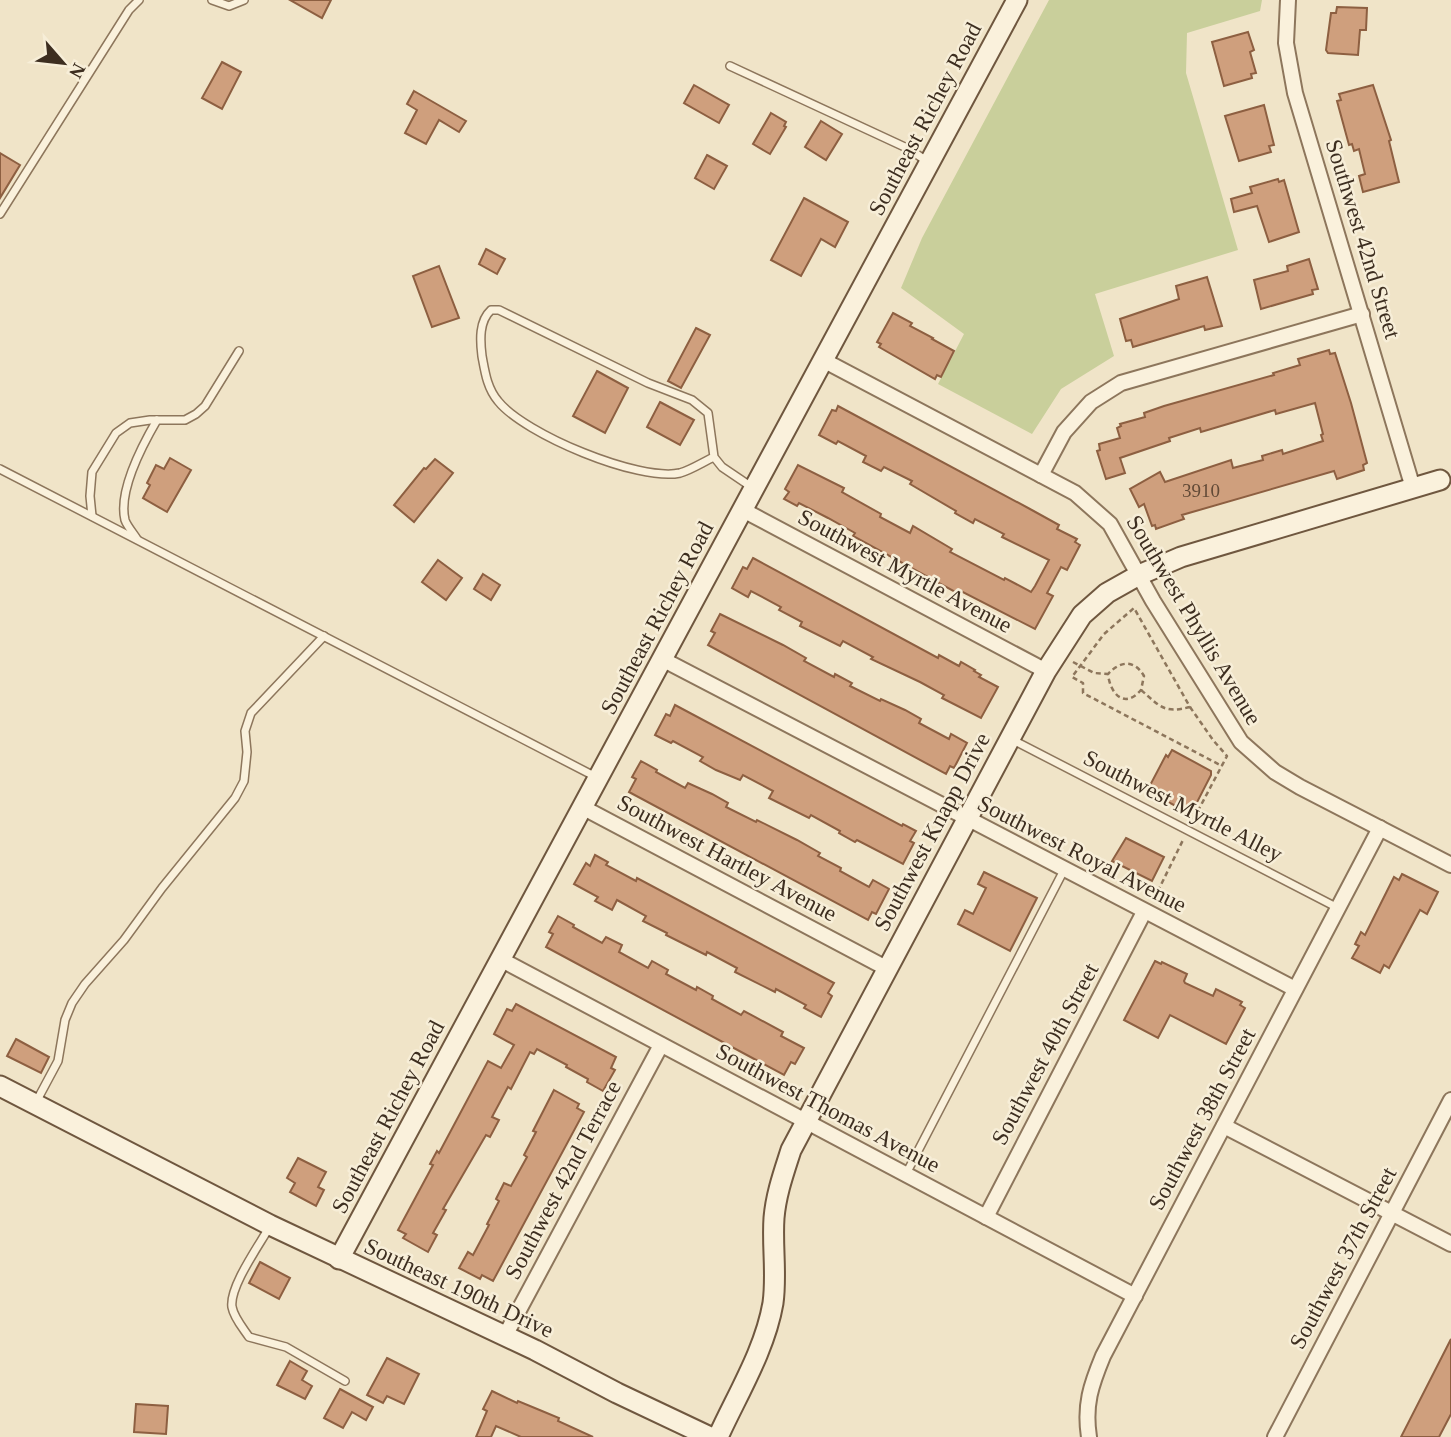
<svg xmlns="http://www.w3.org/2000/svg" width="1451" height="1437" font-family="Georgia,serif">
<rect width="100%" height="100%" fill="#f0e4c8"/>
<path fill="#c9cf9b" d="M 1049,0 L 1262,0 L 1260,11 L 1187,33 L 1186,73 L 1238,250 L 1095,294 L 1114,356 L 1061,389 L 1032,434 L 938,384 L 964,334 L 901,288 L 922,238 Z"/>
<g fill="#cf9f7d" stroke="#8d5f41" stroke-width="2">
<path d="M 290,0 L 331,0 L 322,18 Z"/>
<path d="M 1337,7 L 1367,8 L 1366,30 L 1360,30 L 1358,55 L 1328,53 L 1326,50 L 1331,13 L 1336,13 Z"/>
<path d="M 1248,32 L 1254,50 L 1250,52 L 1256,73 L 1251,74 L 1252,78 L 1224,86 L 1212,42 Z"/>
<path d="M 222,62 L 241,72 L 222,109 L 202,98 Z"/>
<path d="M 694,85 L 729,105 L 719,123 L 684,103 Z"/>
<path d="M 1373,85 L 1391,140 L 1389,141 L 1399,182 L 1363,192 L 1359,176 L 1365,174 L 1359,149 L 1354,151 L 1352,144 L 1349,145 L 1337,101 L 1341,100 L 1339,94 Z"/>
<path d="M 414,91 L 466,121 L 459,132 L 439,120 L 426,144 L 405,133 L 417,110 L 407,104 Z"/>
<path d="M 1264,105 L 1274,145 L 1269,146 L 1271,152 L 1239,161 L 1225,116 Z"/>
<path d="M 771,113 L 786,122 L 784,126 L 786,127 L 770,154 L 753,144 Z"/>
<path d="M 821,121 L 842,134 L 826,160 L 805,147 Z"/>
<path d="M 0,153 L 20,165 L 0,198 Z"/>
<path d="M 707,155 L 727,166 L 714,189 L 695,178 Z"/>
<path d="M 1278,179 L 1279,182 L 1284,180 L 1299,232 L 1269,242 L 1257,206 L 1234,212 L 1231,199 L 1252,193 L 1250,187 Z"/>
<path d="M 804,198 L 848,222 L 835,247 L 821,239 L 801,276 L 771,260 Z"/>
<path d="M 486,249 L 505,259 L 497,274 L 479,264 Z"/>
<path d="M 1309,259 L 1318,289 L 1312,290 L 1313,294 L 1261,309 L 1254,280 L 1288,271 L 1287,266 Z"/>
<path d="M 439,266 L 459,318 L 432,327 L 413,276 Z"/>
<path d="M 1207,277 L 1222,326 L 1205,330 L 1204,326 L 1133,347 L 1131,340 L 1126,341 L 1120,319 L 1179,299 L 1176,286 Z"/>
<path d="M 893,313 L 912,323 L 910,326 L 933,338 L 932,339 L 954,351 L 941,377 L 937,375 L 935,379 L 879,347 L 881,344 L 877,342 Z"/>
<path d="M 696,328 L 710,335 L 681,388 L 668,381 Z"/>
<path d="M 1329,350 L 1330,354 L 1335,353 L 1351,403 L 1367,463 L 1363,465 L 1364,470 L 1337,479 L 1334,471 L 1182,515 L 1184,519 L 1156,529 L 1155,525 L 1152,526 L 1144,504 L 1139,507 L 1130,489 L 1160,472 L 1165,482 L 1231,460 L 1233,468 L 1263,460 L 1262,456 L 1282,450 L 1283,454 L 1323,441 L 1321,435 L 1323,434 L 1315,403 L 1276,414 L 1275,410 L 1201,432 L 1200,428 L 1169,438 L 1170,441 L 1120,458 L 1125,473 L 1106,479 L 1097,451 L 1100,450 L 1099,444 L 1120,438 L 1117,428 L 1121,426 L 1120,424 L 1145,417 L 1144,413 L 1164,406 L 1274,375 L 1273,373 L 1300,365 L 1298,359 Z"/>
<path d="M 597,371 L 628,388 L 605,433 L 573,416 Z"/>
<path d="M 660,402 L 694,420 L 680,445 L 647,427 Z"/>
<path d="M 838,406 L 1030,509 L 1059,525 L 1057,529 L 1077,539 L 1075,542 L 1080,545 L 1067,570 L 1061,567 L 1047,593 L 1053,596 L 1035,629 L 959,590 L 957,593 L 853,536 L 855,533 L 828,518 L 799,503 L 797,506 L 784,499 L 789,492 L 785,489 L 798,465 L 844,488 L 842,492 L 881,514 L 880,517 L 910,533 L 913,526 L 952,549 L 950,552 L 1004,580 L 1005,578 L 1031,592 L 1035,586 L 1049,560 L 1002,537 L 1004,534 L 975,519 L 973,523 L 955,513 L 956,511 L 910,484 L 912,481 L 884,467 L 881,471 L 863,462 L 866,456 L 838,441 L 836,444 L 819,435 L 832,410 L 836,411 Z"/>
<path d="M 170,458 L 191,470 L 167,512 L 143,498 L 150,485 L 147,483 L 156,465 L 164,469 Z"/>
<path d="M 435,459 L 453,473 L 414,522 L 394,505 L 424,468 L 426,469 Z"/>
<path d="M 753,558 L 938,658 L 939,655 L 959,666 L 961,662 L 975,670 L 974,671 L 981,675 L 979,677 L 998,687 L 981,718 L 942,698 L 944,695 L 920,682 L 871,659 L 873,657 L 843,641 L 840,646 L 800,626 L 802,622 L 779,610 L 781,607 L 751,591 L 748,597 L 732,588 L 743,567 L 747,569 Z"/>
<path d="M 438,560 L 462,578 L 446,600 L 422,582 Z"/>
<path d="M 483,574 L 500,585 L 491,600 L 474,589 Z"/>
<path d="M 720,614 L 783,645 L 806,658 L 804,661 L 834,677 L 835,674 L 852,683 L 850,686 L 880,701 L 881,699 L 905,710 L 921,719 L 919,723 L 949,739 L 951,734 L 967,743 L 954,768 L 950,766 L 946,774 L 708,645 L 715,633 L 711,631 Z"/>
<path d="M 675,705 L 902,826 L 903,824 L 916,831 L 910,841 L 914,843 L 903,864 L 857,840 L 855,842 L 839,833 L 840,831 L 811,815 L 809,818 L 769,798 L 773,791 L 743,775 L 740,780 L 716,770 L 700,761 L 703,757 L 673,741 L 671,743 L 655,735 L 666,714 L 670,716 Z"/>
<path d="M 1172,750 L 1211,771 L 1211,775 L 1191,814 L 1147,791 L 1166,755 L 1168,757 Z"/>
<path d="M 641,761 L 657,770 L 656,772 L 685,788 L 688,783 L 712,794 L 728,803 L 726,807 L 756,822 L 757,820 L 797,840 L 820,853 L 818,856 L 841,868 L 840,871 L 869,887 L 873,880 L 889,889 L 876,914 L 872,912 L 868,920 L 629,792 L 636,779 L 632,777 Z"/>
<path d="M 1126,838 L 1164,857 L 1152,881 L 1112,861 Z"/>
<path d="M 595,855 L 608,862 L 606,865 L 636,881 L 637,878 L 834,983 L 828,993 L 832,996 L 821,1017 L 804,1008 L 806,1005 L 776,989 L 775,992 L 735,972 L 737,968 L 707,952 L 706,955 L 666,935 L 667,933 L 643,921 L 646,916 L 617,900 L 612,910 L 595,901 L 598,897 L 574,884 L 586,863 L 590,866 Z"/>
<path d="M 984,872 L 1037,898 L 1010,951 L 958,924 L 965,910 L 973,914 L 986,888 L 978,884 Z"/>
<path d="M 1402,874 L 1438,892 L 1427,914 L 1420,910 L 1389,968 L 1384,965 L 1380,973 L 1352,958 L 1359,946 L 1355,944 L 1361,932 L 1365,935 L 1394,877 L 1399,880 Z"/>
<path d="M 558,916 L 574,925 L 573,927 L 602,943 L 606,937 L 622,945 L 619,952 L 648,968 L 652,961 L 668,970 L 666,974 L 696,990 L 697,987 L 713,996 L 712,999 L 741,1015 L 744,1011 L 783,1032 L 781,1036 L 804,1048 L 795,1064 L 791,1062 L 784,1075 L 546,947 L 553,934 L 549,932 Z"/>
<path d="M 1155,961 L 1161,964 L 1162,962 L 1187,974 L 1184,981 L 1185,983 L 1213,996 L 1216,989 L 1242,1002 L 1240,1005 L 1245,1008 L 1226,1044 L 1170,1015 L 1158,1038 L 1124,1020 Z"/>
<path d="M 516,1004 L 616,1057 L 611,1068 L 615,1070 L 603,1091 L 587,1082 L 588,1079 L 566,1067 L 567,1065 L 537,1049 L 534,1054 L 530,1052 L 511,1089 L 508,1087 L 492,1117 L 499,1120 L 490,1137 L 486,1135 L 443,1209 L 446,1210 L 433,1233 L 437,1235 L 428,1252 L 403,1238 L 406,1234 L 398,1230 L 433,1165 L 430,1164 L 437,1151 L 439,1153 L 488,1061 L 501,1068 L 514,1045 L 494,1034 L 507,1009 L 512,1011 Z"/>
<path d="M 16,1039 L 49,1057 L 41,1073 L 7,1056 Z"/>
<path d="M 554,1090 L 579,1104 L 577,1108 L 584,1112 L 493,1281 L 482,1275 L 480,1279 L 459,1268 L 468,1252 L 473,1255 L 489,1225 L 487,1224 L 499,1201 L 496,1199 L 504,1183 L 511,1186 L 527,1157 L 524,1155 L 536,1132 L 533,1131 Z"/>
<path d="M 298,1158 L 326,1172 L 318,1187 L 324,1190 L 316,1206 L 290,1192 L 295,1183 L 287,1178 Z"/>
<path d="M 260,1262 L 290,1278 L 279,1299 L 249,1283 Z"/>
<path d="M 1451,1339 L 1451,1414 L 1439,1437 L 1401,1437 Z"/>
<path d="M 387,1358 L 419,1374 L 404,1404 L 387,1396 L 383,1403 L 367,1395 Z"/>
<path d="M 290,1361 L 307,1371 L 302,1380 L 312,1386 L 305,1399 L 277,1385 Z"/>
<path d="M 340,1389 L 373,1407 L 366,1420 L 352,1412 L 343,1428 L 324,1418 Z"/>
<path d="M 492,1391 L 517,1403 L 518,1401 L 542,1411 L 559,1418 L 558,1421 L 593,1437 L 521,1437 L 496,1426 L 491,1437 L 476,1437 L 487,1411 L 483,1409 Z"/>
<path d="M 136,1404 L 168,1406 L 166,1434 L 134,1432 Z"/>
</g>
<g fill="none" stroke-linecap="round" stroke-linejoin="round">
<defs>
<g id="lane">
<path d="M 212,0 L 229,6 L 244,0"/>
<path d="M 730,66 L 909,149 L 928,162"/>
<path d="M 0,214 L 129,10 L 139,0"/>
<path d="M 714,457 C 703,462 691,470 680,473 C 639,482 524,434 498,401 C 487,388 485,372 482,356 C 480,340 479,321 491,310 L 499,310 L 648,383 L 692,400 L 708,413 L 714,457 L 722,467 L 753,488"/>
<path d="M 0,469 L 598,778"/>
<path d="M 92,516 L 90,496 L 92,472 L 116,433 L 130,423 L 150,420 L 185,420 L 196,414 L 205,406 L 239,351"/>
<path d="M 137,539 C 134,534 127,526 125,520 C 118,491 143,444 157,420"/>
<path d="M 1011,739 L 1338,908"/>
<path d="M 35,1104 L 58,1061 L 65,1020 L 72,1003 L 85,984 L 124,940 L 162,888 L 235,798 L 244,781 L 247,752 L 245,731 L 251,713 L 324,636"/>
<path d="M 906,1174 L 1064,870"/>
<path d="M 270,1226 C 260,1244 229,1287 232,1307 C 234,1318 243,1328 249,1337 L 286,1347 L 345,1381"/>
</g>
<g id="street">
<path d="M 1288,0 L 1286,43 L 1295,93 L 1413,488"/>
<path d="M 823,360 L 1075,493 L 1110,524 L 1153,601 L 1241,742 L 1275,772 L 1300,787 L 1451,865"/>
<path d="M 1041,475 L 1064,432 L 1091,402 L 1121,383 L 1362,314"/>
<path d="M 743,510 L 1046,671"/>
<path d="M 662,659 L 1295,989"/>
<path d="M 582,807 L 886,968"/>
<path d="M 500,959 L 1135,1296"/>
<path d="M 1224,1126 L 1451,1244"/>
<path d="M 986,1217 L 1144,912"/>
<path d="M 505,1336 L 661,1045"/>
<path d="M 1089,1437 C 1084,1405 1091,1385 1103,1356 L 1380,828"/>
<path d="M 1275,1437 L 1451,1100"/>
</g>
<g id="secondary">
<path d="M 0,1086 L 270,1225 L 535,1350 L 617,1393 L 710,1437"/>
<path d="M 339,1259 L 1017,0"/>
<path d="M 718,1437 C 737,1395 765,1350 773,1303 C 777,1275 772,1246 774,1218 C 776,1194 784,1172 791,1150 L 1046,671 L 1082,615 L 1107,593 L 1139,575 L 1181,557 L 1440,480"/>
</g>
</defs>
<use href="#lane" stroke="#8d765c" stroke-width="10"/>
<use href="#street" stroke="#8d765c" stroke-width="18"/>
<use href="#secondary" stroke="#6f573f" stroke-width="23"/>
<g stroke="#8d765c" stroke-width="2.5" stroke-dasharray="5 3.5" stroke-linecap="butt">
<path d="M 1073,662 L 1094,673 L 1108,674 C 1110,693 1124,710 1141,690 L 1144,676 C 1134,659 1120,661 1108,674"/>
<path d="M 1141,690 C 1160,706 1163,714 1190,707 L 1134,608 L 1104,634 L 1072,677 L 1083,683 L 1083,693 L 1222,766"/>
<path d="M 1190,707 L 1213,740 L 1227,756 L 1192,822"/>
<path d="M 1154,899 L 1183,840"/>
</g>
<use href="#lane" stroke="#faf1dc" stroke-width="7"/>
<use href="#street" stroke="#faf1dc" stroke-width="14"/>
<use href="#secondary" stroke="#faf1dc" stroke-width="19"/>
</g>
<g text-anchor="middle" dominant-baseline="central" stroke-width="5" stroke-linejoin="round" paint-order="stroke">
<g font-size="19" fill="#624a37">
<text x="1201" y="490">3910</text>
</g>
<g font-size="23" fill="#3d2e20" stroke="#f7eed8">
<text transform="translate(925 119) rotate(-62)">Southeast Richey Road</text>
<text transform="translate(1363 239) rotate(73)">Southwest 42nd Street</text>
<text transform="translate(905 571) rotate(28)">Southwest Myrtle Avenue</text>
<text transform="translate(657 618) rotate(-62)">Southeast Richey Road</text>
<text transform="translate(1194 620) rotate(59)">Southwest Phyllis Avenue</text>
<text transform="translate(1183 806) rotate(27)">Southwest Myrtle Alley</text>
<text transform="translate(932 832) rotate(-62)">Southwest Knapp Drive</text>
<text transform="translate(1082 854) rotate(27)">Southwest Royal Avenue</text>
<text transform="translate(727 858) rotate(28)">Southwest Hartley Avenue</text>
<text transform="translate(1045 1054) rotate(-62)">Southwest 40th Street</text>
<text transform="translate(828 1108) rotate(28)">Southwest Thomas Avenue</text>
<text transform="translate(388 1117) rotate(-62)">Southeast Richey Road</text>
<text transform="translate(1202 1119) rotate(-62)">Southwest 38th Street</text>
<text transform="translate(563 1180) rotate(-62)">Southwest 42nd Terrace</text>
<text transform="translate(1343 1258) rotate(-62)">Southwest 37th Street</text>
<text transform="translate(459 1288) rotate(25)">Southeast 190th Drive</text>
</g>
</g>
<g transform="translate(63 63) rotate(118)" stroke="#f7eed8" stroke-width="5" paint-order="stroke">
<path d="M0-5L12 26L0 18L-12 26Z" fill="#3d2e20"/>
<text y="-10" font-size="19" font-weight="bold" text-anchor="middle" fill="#3d2e20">N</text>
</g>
</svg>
